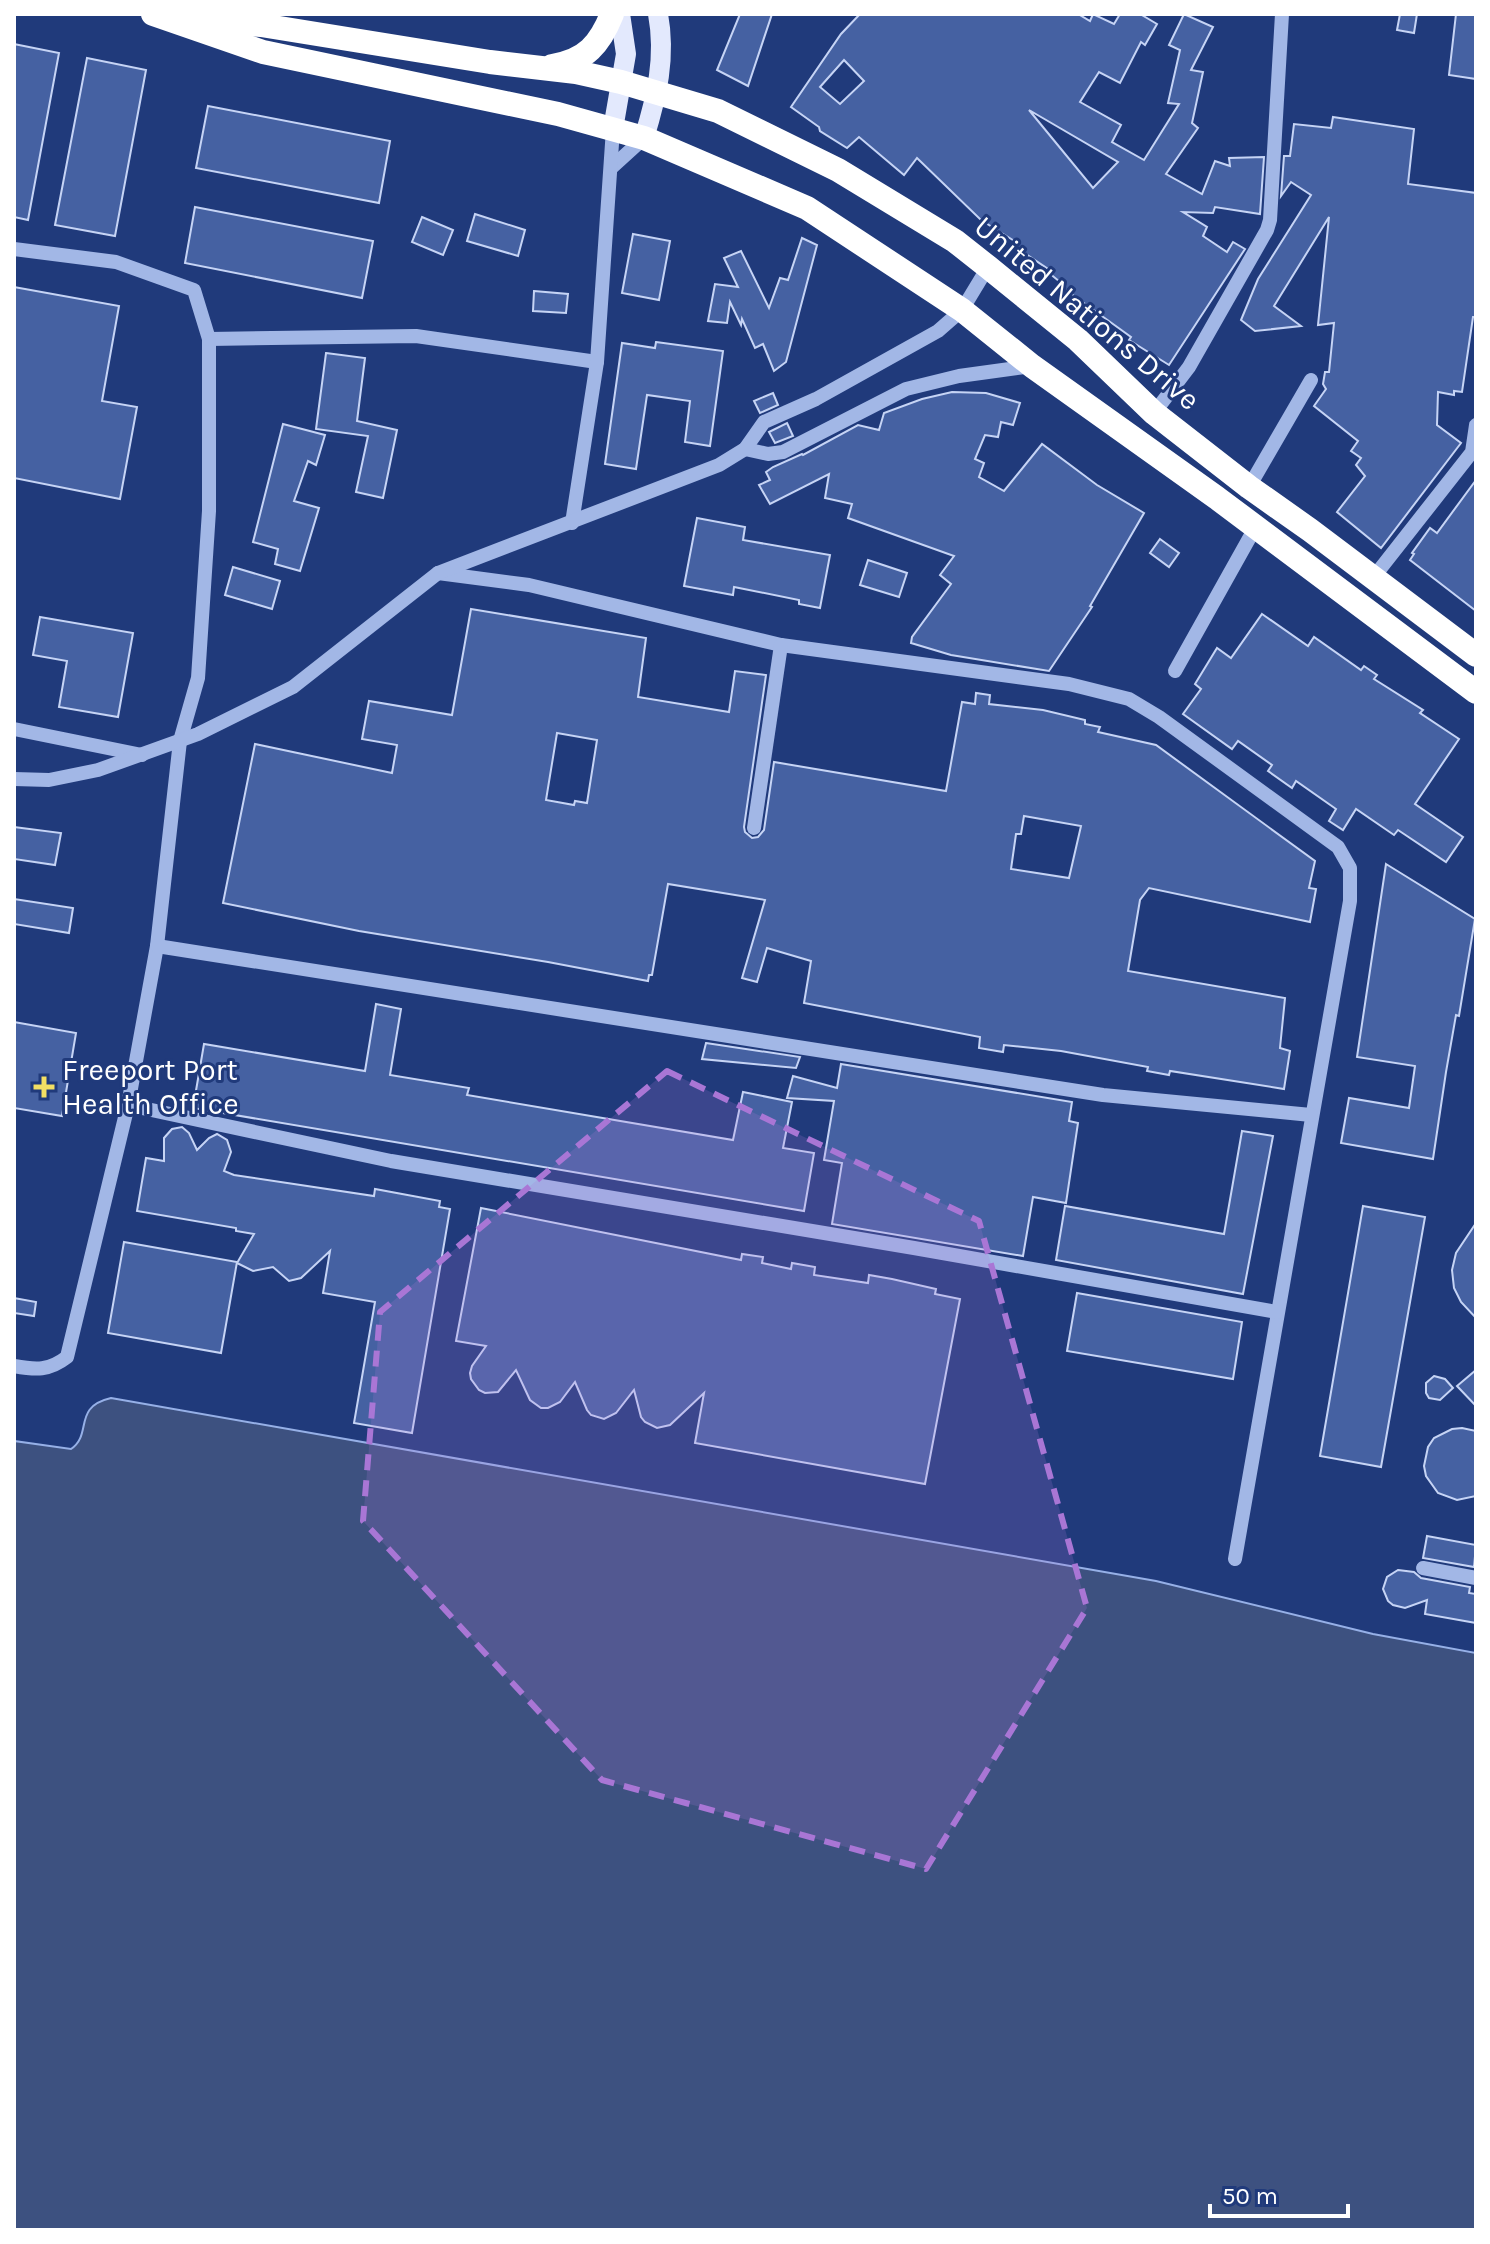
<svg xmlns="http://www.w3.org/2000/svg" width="1490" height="2244" font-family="Karla,sans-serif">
<rect width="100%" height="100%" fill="#203a7b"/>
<path fill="#3d5180" stroke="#96b0e7" stroke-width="2" d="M 111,1398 L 1156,1581 L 1373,1634 L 1476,1653 L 1476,2230 L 14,2230 L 14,1441 L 71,1449 C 93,1434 72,1407 111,1398 Z"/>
<g fill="#4561a2" stroke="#c6d4f5" stroke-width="2" fill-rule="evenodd">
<path d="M 740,14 L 772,14 L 748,86 L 717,70 Z"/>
<path d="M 860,14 L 1078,14 L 1090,21 L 1093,14 L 1114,24 L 1120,14 L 1140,14 L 1157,24 L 1145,45 L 1141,42 L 1120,83 L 1099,72 L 1080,102 L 1121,125 L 1112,142 L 1144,160 L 1179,104 L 1168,103 L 1180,50 L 1169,45 L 1184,14 L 1213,27 L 1191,70 L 1203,72 L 1192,123 L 1198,128 L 1166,174 L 1202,194 L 1215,161 L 1230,166 L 1229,158 L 1264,157 L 1260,214 L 1215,207 L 1213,213 L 1183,212 L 1207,227 L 1203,236 L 1227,252 L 1233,242 L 1245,249 L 1169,365 L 1129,340 L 1131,337 L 1063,288 L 1065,286 L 1049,273 L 1051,271 L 1014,246 L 1016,242 L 981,220 L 917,158 L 904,175 L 859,137 L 847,148 L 820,131 L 819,127 L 791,107 L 841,34 ZM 844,60 L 864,81 L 840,104 L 820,87 ZM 1029,110 L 1118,162 L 1093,188 Z"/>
<path d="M 1400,14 L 1417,14 L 1414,33 L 1397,30 Z"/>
<path d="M 1456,14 L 1476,14 L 1476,79 L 1449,75 Z"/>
<path d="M 14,44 L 59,53 L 28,220 L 14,217 Z"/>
<path d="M 87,58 L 146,70 L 115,236 L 55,225 Z"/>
<path d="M 208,106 L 390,141 L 379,203 L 196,168 Z"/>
<path d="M 1333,117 L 1414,129 L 1408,184 L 1476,193 L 1476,317 L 1473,317 L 1462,392 L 1454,391 L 1454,395 L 1438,392 L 1437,425 L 1461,443 L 1381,548 L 1337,512 L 1365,476 L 1356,465 L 1361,458 L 1351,451 L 1358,441 L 1314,406 L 1326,389 L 1323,384 L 1325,372 L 1329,372 L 1334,323 L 1318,325 L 1329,217 L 1274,306 L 1301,326 L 1255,331 L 1241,320 L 1258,279 L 1311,195 L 1291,182 L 1281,196 L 1284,156 L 1290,156 L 1294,124 L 1331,128 Z"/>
<path d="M 195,207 L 373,241 L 362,298 L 185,263 Z"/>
<path d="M 475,214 L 525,230 L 518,256 L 467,241 Z"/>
<path d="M 422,217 L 453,230 L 443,255 L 412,242 Z"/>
<path d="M 633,234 L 670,241 L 659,300 L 622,293 Z"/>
<path d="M 802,238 L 817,245 L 786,362 L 774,371 L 763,344 L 755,348 L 742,319 L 741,325 L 730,302 L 727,323 L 708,321 L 715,284 L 738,287 L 724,258 L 741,251 L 769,308 L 780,278 L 788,280 Z"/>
<path d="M 14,287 L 119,306 L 102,401 L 137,407 L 120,499 L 14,478 Z"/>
<path d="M 534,291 L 568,294 L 566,313 L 533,311 Z"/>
<path d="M 656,342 L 723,351 L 710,446 L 685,442 L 690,401 L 647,395 L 636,469 L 605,464 L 622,343 L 655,348 Z"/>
<path d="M 326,353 L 365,358 L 357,421 L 397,430 L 383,498 L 356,492 L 368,436 L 316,429 Z"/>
<path d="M 952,392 L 986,393 L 1020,403 L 1013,425 L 1001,422 L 998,437 L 985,435 L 975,459 L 984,463 L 979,477 L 1004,491 L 1042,444 L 1097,485 L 1144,513 L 1090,606 L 1092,607 L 1049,671 L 951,655 L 911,643 L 912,637 L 951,584 L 940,575 L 954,556 L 848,518 L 852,504 L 825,498 L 829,474 L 770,504 L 759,485 L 770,480 L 766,472 L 773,467 L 802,454 L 803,455 L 858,425 L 879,430 L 884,413 L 922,399 Z"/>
<path d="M 773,393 L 778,405 L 760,413 L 754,401 Z"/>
<path d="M 787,423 L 793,436 L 775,443 L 769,432 Z"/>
<path d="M 283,424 L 325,435 L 316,465 L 308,461 L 294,501 L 319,508 L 300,571 L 275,564 L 278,549 L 253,542 Z"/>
<path d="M 1476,480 L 1476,611 L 1410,560 L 1414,554 L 1412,553 L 1430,528 L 1437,533 Z"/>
<path d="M 697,518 L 745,527 L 743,540 L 830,555 L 820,608 L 799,604 L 799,600 L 734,587 L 733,595 L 684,586 Z"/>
<path d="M 1160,539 L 1179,553 L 1169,567 L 1150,553 Z"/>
<path d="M 868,560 L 907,573 L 899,597 L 860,585 Z"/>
<path d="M 233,567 L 280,581 L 272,609 L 225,595 Z"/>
<path d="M 471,609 L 646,638 L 638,697 L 729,712 L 735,671 L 766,675 L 744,827 L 745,832 L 752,838 L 758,837 L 764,830 L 774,762 L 946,791 L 962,702 L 975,704 L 976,693 L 990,695 L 989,704 L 1043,710 L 1085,720 L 1085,724 L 1100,727 L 1098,732 L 1156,745 L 1315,861 L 1309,888 L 1316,889 L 1310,922 L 1149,888 L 1140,900 L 1128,971 L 1285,998 L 1280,1048 L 1290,1051 L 1284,1089 L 1170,1071 L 1169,1075 L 1147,1071 L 1148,1067 L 1061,1051 L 1004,1045 L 1003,1052 L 979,1048 L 980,1037 L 804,1003 L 811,961 L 767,948 L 757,982 L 742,978 L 765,900 L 668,884 L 652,975 L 649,975 L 648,981 L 548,962 L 359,931 L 223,903 L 255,744 L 392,773 L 397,745 L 362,739 L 369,701 L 452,715 ZM 557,733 L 597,740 L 587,803 L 575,801 L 574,805 L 546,800 ZM 1024,816 L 1081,826 L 1069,878 L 1011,869 L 1016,834 L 1021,834 Z"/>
<path d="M 1262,614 L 1308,646 L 1314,637 L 1361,670 L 1364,666 L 1377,675 L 1374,679 L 1423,710 L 1420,713 L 1459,739 L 1415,804 L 1463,837 L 1446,862 L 1398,830 L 1394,835 L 1356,809 L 1343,830 L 1329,821 L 1336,809 L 1296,781 L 1292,788 L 1268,771 L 1272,765 L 1238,741 L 1232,749 L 1183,714 L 1201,689 L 1195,684 L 1217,648 L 1231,658 Z"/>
<path d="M 40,617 L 133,633 L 118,717 L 59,707 L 67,661 L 33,655 Z"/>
<path d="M 14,827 L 61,833 L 55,865 L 14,859 Z"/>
<path d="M 1386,864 L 1475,919 L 1459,1016 L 1456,1015 L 1446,1072 L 1433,1159 L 1341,1143 L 1349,1098 L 1409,1108 L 1415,1066 L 1357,1057 Z"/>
<path d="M 14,899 L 73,908 L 69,933 L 14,924 Z"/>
<path d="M 376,1004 L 401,1009 L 390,1075 L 469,1088 L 467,1095 L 733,1140 L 743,1092 L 792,1102 L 783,1148 L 814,1153 L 804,1211 L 193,1108 L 204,1044 L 365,1071 Z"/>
<path d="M 14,1022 L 76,1033 L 62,1116 L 14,1108 Z"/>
<path d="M 706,1043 L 800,1057 L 796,1068 L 702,1059 Z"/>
<path d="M 841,1064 L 1072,1102 L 1069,1121 L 1078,1123 L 1066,1203 L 1033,1197 L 1023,1256 L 832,1224 L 842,1163 L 824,1160 L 834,1101 L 787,1098 L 793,1076 L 837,1088 Z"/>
<path d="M 182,1127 L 189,1133 L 197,1150 L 209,1138 L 217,1134 L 227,1140 L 231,1152 L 224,1171 L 234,1175 L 374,1196 L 375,1189 L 440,1201 L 439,1207 L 450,1209 L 412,1433 L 354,1423 L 375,1302 L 323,1293 L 330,1251 L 301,1278 L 289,1281 L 273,1267 L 253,1271 L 237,1263 L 254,1234 L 236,1231 L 236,1228 L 137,1211 L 146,1158 L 164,1161 L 164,1138 L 172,1129 Z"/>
<path d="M 1242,1131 L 1273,1136 L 1243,1294 L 1056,1260 L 1065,1206 L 1224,1234 Z"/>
<path d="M 1363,1206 L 1425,1217 L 1381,1467 L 1320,1456 Z"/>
<path d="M 481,1208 L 741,1260 L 742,1254 L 763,1257 L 762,1263 L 791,1269 L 792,1263 L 815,1267 L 814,1275 L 868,1283 L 869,1275 L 892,1279 L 936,1289 L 935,1294 L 960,1299 L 925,1484 L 695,1443 L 704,1393 L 670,1425 L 657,1428 L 645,1422 L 641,1417 L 634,1390 L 616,1413 L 604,1419 L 591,1415 L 587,1410 L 575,1382 L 560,1402 L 548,1408 L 541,1408 L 530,1400 L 516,1370 L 498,1392 L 485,1393 L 479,1390 L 471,1379 L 470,1373 L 472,1366 L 486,1346 L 456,1341 Z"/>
<path d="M 1476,1223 L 1476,1318 L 1461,1302 L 1454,1288 L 1452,1270 L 1456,1253 Z"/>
<path d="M 124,1242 L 237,1262 L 221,1353 L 108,1333 Z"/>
<path d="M 1077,1293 L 1242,1322 L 1233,1379 L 1067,1351 Z"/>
<path d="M 14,1298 L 36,1302 L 34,1316 L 14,1313 Z"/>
<path d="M 1476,1370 L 1476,1406 L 1457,1386 Z"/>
<path d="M 1434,1376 L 1445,1379 L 1453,1388 L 1440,1400 L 1429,1398 L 1426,1393 L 1426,1383 Z"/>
<path d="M 1462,1428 L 1476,1431 L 1476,1496 L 1457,1500 L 1438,1493 L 1426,1476 L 1424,1466 L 1428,1447 L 1434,1438 L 1452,1429 Z"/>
<path d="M 1427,1536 L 1476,1545 L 1474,1567 L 1423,1558 Z"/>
<path d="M 1398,1570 L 1414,1572 L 1421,1578 L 1470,1587 L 1469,1593 L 1476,1594 L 1476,1623 L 1425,1614 L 1427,1600 L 1405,1608 L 1393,1605 L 1388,1601 L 1383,1589 L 1387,1577 Z"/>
</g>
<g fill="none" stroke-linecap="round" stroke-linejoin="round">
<g stroke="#a2b7e6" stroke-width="14">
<path d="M 611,168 L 644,138"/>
<path d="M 14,249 L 116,262 L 194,290 L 209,339 L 209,511 L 198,678 L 180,741 L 157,946 L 128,1105 L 67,1357 C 49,1371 36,1370 14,1366"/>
<path d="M 209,339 L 416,336 L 597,362"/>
<path d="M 1154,413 L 1189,367 L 1267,230 L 1270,220 L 1282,14"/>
<path d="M 745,449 L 768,454 L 783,452 L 906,389 L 959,376 L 1032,366"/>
<path d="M 1249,487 L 1311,380"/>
<path d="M 572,523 L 597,362 L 613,129"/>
<path d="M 438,573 L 529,585 L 781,645 L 1069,684 L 1129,699 L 1159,717 L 1338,847 L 1350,868 L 1350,901 L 1235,1559"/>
<path d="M 1373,578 L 1472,452 L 1476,425"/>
<path d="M 1175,671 L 1255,528"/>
<path d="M 14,729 L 142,755"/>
<path d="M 14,779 L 49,780 L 98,770 L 198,734 L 293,687 L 438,573 L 719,465 L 745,449 L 764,422 L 816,399 L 938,331 L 962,310 L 988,267"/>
<path d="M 754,828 L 781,645"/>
<path d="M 157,946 L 1103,1095 L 1311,1115"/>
<path d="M 128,1105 L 391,1161 L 914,1248 L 1277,1312"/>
<path d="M 1423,1568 L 1476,1578"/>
</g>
<g stroke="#e3e9fd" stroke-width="20">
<path d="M 613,129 L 626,54 L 620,14"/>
<path d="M 644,138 C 657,96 666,57 658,14"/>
</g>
<g stroke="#fff" stroke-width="24">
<path d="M 153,14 L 263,52 L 558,114 L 644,138 L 807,208 L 962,310 L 1032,366 L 1217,498 L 1476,692"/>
<path d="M 200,20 L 261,25 L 490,62 L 576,72 L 621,82 L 718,111 L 838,170 L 955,241 L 988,267 L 1078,340 L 1154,413 L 1249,487 L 1310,530 L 1476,655"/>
<path d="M 552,66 C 586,61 600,44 612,14"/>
</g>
</g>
<path fill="#a976d5" fill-opacity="0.2" stroke="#a976d5" stroke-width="6" stroke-dasharray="16 10" stroke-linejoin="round" d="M 667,1071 L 979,1221 L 1087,1608 L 926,1869 L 602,1780 L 363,1521 L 380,1312 Z"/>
<path fill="#f3df64" stroke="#203a7b" stroke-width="3" d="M40 1075h8v8h8v8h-8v8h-8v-8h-8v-8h8z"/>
<g text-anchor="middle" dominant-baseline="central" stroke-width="6" stroke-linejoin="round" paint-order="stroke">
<g font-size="30" fill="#fff" stroke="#203a7b">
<text transform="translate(1087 313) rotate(40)">United Nations Drive</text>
</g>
<g font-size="30" fill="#fff" stroke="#203a7b" text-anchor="start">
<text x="62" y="1070">Freeport Port<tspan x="62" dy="34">Health Office</tspan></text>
</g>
</g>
<rect width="1490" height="2244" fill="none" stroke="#ffffff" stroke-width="32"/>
<path d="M1210 2204v12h138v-12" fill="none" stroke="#ffffff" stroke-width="4"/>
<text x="1222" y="2204" font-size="24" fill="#ffffff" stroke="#203a7b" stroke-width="6" paint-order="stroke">50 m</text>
</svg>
